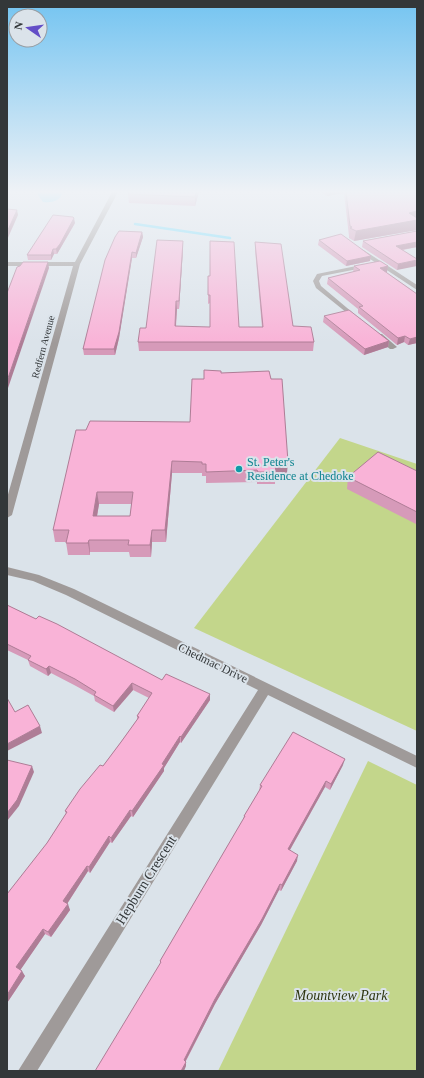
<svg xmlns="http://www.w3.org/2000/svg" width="424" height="1078" font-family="'Times New Roman',serif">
<rect width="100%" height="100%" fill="#dbe3ea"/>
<g fill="#c3d68b">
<path d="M 340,438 L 417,464 L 417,731 L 194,628 Z"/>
<path d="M 368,761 L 417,785 L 417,1071 L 218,1071 Z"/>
</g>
<path fill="#66dcfe" d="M 36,192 L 63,192 C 60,201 52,203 43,202 Z"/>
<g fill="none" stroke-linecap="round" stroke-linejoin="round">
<path stroke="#66dcfe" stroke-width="2.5" d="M 135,224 L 230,238"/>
<g fill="#9f9a99" fill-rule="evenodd">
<path d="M 112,192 L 118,192 L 80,264 L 12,515 L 7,518 L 7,498 L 73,266 L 7,266 L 7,262 L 75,262 Z"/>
<path d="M 358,249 L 362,249 L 417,285 L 417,290 L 358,251 Z"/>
<path d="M 366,264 L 369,266 L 368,267 L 322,276 L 319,281 L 321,286 L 359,318 L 361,319 L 357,321 L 316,288 L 313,281 L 317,274 Z"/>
<path d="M 376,334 L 382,334 L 397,347 L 393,349 L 390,349 L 376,338 Z"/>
<path d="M 7,567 L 39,575 L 74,589 L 417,756 L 417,768 L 268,695 L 37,1071 L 18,1071 L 258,690 L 66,595 L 33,581 L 7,575 Z"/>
</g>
</g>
<g fill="#d69ab9" fill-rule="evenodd">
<path d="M 199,192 L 195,206 L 129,203 L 128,194 Z"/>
<path d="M 320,192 L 417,192 L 417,230 L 354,241 L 349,238 L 349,236 L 344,193 L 327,196 Z"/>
<path d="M 75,223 L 60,249 L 57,254 L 54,254 L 51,260 L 28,260 L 27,255 Z"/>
<path d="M 417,231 L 417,247 L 403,250 L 397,270 L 362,247 L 363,241 Z"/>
<path d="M 142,232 L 143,237 L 136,258 L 132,258 L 119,338 L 115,355 L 84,355 L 83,349 Z"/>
<path d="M 319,240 L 371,256 L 370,261 L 346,266 L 318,245 Z"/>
<path d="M 183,241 L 183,249 L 179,309 L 177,309 L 176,327 L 210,327 L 210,303 L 208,304 L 208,276 L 239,327 L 262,327 L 255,250 L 255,242 L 293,326 L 314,342 L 313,351 L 139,351 L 138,342 L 146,328 Z"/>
<path d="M 354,266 L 388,266 L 386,272 L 417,294 L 417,343 L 408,345 L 404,342 L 397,345 L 358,313 L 358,309 L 327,284 L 328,278 L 353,272 Z"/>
<path d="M 324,316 L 389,341 L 388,347 L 364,355 L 323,322 Z"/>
<path d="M 221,373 L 287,473 L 275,475 L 275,484 L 257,484 L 257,482 L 206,483 L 206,476 L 202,476 L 202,473 L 172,473 L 166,542 L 152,542 L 151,557 L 130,557 L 129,552 L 90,552 L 90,555 L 68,555 L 66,542 L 55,542 L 53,530 L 86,430 L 190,422 L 204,379 ZM 99,504 L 132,504 L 130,516 L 97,516 Z"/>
<path d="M 417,471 L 417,531 L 416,531 L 416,524 L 347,489 L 348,477 Z"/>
<path d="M 7,605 L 162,680 L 210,700 L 181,743 L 180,742 L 164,768 L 164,771 L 133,817 L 131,816 L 112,843 L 110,842 L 90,873 L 88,871 L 67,904 L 70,910 L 51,937 L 45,934 L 20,970 L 25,976 L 7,1003 L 47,843 L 66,814 L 65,811 L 103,766 L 121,742 L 137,720 L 137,716 L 149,698 L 133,690 L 114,712 L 95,701 L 94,696 L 76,686 L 51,673 L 48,676 L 30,666 L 28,660 L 7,650 Z"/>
<path d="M 343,765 L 330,790 L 325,787 L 290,850 L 297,861 L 281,891 L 279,890 L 261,925 L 215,1004 L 186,1061 L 186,1066 L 160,961 L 243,820 L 244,816 L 259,791 L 260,785 Z"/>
</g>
<g fill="#ae7d96">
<path d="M 196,192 L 199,192 L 195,206 L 195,197 Z"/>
<path d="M 327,192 L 344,192 L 344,193 L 327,196 Z"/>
<path d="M 17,210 L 18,215 L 7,240 L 7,232 Z"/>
<path d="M 417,211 L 417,230 L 354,241 L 356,231 L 409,213 Z"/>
<path d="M 74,218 L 75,223 L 57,254 L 56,249 Z"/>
<path d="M 142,232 L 143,237 L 136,258 L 136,253 Z"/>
<path d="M 183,241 L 183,249 L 179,309 L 179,301 Z"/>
<path d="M 417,242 L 417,247 L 395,251 L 396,246 Z"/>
<path d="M 53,249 L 54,254 L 51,260 L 51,255 Z"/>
<path d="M 132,252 L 132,258 L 119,338 L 115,355 L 114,349 Z"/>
<path d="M 371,256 L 370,261 L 346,266 L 347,261 Z"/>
<path d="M 417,260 L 417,266 L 397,270 L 398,264 Z"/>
<path d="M 48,262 L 49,268 L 7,391 L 7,381 Z"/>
<path d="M 388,266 L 387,272 L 379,273 L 380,268 Z"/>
<path d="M 176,301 L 177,309 L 175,335 L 175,326 Z"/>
<path d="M 405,336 L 404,342 L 397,345 L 398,338 Z"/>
<path d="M 417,337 L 417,343 L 408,345 L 410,339 Z"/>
<path d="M 389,341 L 388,347 L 364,355 L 365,349 Z"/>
<path d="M 172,461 L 172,473 L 166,542 L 165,530 Z"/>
<path d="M 288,462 L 287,473 L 275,475 L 275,464 Z"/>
<path d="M 97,492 L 99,504 L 95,528 L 93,516 Z"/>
<path d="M 152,530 L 152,542 L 151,557 L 150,545 Z"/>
<path d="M 89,540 L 90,552 L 90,555 L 88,543 Z"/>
<path d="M 49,666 L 51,673 L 48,676 L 46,669 Z"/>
<path d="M 132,683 L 133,690 L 114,712 L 113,706 Z"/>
<path d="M 210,694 L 210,700 L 181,743 L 181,737 Z"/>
<path d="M 40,726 L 42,733 L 7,751 L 7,744 Z"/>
<path d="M 180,736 L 180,742 L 164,768 L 164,771 L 133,817 L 132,811 Z"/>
<path d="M 345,759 L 343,765 L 330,790 L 331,784 Z"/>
<path d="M 32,766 L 34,772 L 19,806 L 7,821 L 7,813 Z"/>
<path d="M 326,781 L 325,787 L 287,855 L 288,849 Z"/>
<path d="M 130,810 L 131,816 L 112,843 L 111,838 Z"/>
<path d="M 109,836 L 110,842 L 90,873 L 89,867 Z"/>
<path d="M 298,855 L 297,861 L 281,891 L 282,885 Z"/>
<path d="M 87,866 L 88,871 L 65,907 L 63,901 Z"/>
<path d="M 280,884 L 279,890 L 261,925 L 215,1004 L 184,1064 L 184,1060 L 215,999 Z"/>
<path d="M 68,904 L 70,910 L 51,937 L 48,932 Z"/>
<path d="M 43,929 L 45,934 L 19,972 L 16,967 Z"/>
<path d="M 22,971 L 25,976 L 7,1003 L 7,995 Z"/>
<path d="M 186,1062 L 186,1066 L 184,1071 L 181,1071 Z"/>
</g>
<g fill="#f9b3d7" stroke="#ae7d96" fill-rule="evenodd">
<path d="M 129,192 L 196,192 L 195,197 L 128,194 Z"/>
<path d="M 346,192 L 417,192 L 417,211 L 409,213 L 417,218 L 417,220 L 356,231 L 350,228 L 352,227 L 350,226 Z"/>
<path d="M 7,209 L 17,210 L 7,232 Z"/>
<path d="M 53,215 L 73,217 L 74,218 L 60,244 L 56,249 L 53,249 L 51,255 L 27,255 Z"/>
<path d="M 119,231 L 142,232 L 136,253 L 132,252 L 119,332 L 114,349 L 83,349 L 105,260 L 115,237 Z"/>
<path d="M 417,231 L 417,242 L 396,246 L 417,259 L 417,260 L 398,264 L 363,241 Z"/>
<path d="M 341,234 L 371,256 L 347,261 L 319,240 Z"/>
<path d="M 157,240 L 183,241 L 179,301 L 176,301 L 175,326 L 210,327 L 210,295 L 208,295 L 208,276 L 210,276 L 210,241 L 234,242 L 239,327 L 263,327 L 255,242 L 281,244 L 293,326 L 311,327 L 314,342 L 138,342 L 140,328 L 146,328 Z"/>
<path d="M 380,261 L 388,266 L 380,268 L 417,294 L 417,337 L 410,339 L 405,336 L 398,338 L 359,307 L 363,306 L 328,278 L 360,270 L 354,266 Z"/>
<path d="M 23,262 L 48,262 L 7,381 L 7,293 L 17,267 L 20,266 Z"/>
<path d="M 349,310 L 389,341 L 365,349 L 324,316 Z"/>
<path d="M 204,370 L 221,371 L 221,373 L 269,371 L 271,379 L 282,379 L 288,462 L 275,464 L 276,472 L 258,472 L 257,470 L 206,472 L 206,464 L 202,464 L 202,462 L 172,461 L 165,530 L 152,530 L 150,545 L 128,545 L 129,540 L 89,540 L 88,543 L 66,543 L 69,530 L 53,530 L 76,430 L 86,430 L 90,421 L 190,422 L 192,379 L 204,379 ZM 97,492 L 133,492 L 130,516 L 93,516 Z"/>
<path d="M 378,452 L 417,471 L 417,512 L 348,477 Z"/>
<path d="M 7,605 L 36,619 L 39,616 L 57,624 L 162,680 L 166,674 L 210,694 L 181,737 L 180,736 L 162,764 L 164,765 L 132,811 L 130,810 L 111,838 L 109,836 L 89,867 L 87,866 L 63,901 L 68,904 L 48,932 L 43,929 L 16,967 L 22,971 L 7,995 L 7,894 L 47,843 L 67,812 L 65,811 L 80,789 L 100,765 L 103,766 L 121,742 L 139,717 L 137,716 L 152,693 L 132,683 L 113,706 L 94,695 L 96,692 L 75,679 L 49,666 L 46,669 L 28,660 L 31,656 L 7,644 Z"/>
<path d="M 7,698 L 15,712 L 28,705 L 40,726 L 7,744 Z"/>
<path d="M 293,732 L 345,759 L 331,784 L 326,781 L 288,849 L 298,855 L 282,885 L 280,884 L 262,919 L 215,999 L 184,1060 L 186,1062 L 181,1071 L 95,1071 L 161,962 L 160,961 L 245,816 L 244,816 L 262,786 L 260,785 Z"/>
<path d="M 7,760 L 32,766 L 17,800 L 7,813 Z"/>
</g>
<linearGradient id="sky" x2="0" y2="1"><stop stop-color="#74c4f1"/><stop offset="0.56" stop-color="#eff2f6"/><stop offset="1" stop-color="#eff2f6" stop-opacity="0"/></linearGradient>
<rect width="424" height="343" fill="url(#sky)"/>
<circle fill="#0f9aa8" stroke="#dbe3ea" stroke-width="1.5" cx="239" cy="469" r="4"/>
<g text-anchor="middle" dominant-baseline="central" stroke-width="4" stroke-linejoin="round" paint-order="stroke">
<g font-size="10" fill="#333739" stroke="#dbe3ea">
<text transform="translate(43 347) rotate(-75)">Redfern Avenue</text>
</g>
<g font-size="12" fill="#0d838f" stroke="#dbe3ea" text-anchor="start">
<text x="247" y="462">St. Peter's<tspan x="247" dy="14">Residence at Chedoke</tspan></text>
</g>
<g font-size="12" fill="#333739" stroke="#dbe3ea">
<text transform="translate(213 663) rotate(26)">Chedmac Drive</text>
</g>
<g font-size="14" fill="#333739" stroke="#dbe3ea">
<text transform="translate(146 880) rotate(-58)">Hepburn Crescent</text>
</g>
<g font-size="14" font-style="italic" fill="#2e3611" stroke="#dbe3ea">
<text x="341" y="995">Mountview Park</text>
</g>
</g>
<rect width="424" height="1078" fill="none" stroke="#333739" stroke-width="16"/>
<g transform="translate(28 28) rotate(283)"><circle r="19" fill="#dbe3ea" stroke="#989ea3"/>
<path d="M0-3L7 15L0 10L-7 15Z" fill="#634ec7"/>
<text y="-6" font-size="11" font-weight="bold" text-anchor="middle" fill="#333739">N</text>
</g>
</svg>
